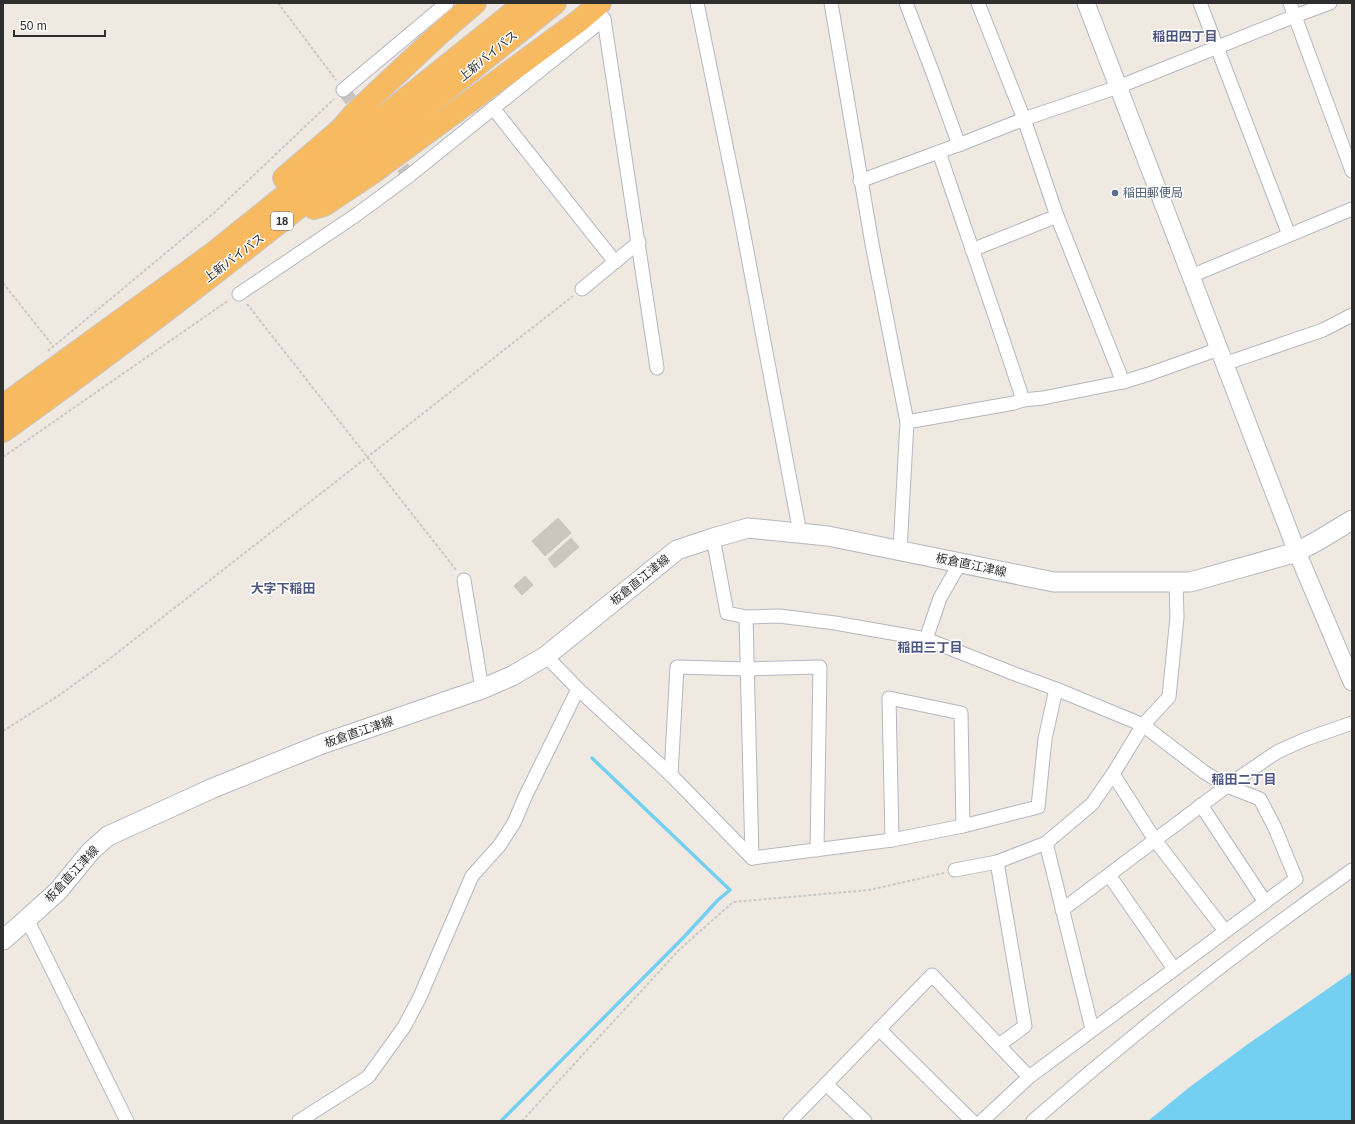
<svg xmlns="http://www.w3.org/2000/svg" width="1355" height="1124" font-family="Arial,'Noto Sans JP',sans-serif">
<rect width="100%" height="100%" fill="#efe9e1"/>
<path fill="#75cff0" d="M 1352,972 L 1352,1121 L 1148,1121 L 1191,1086 L 1248,1044 Z"/>
<g fill="none" stroke-linecap="round" stroke-linejoin="round">
<path stroke="#75cff0" stroke-width="3.5" d="M 501,1121 L 684,937 L 718,900 L 730,890 L 592,758"/>
</g>
<g fill="#cbc7bf" stroke="#cbc5ba">
<path d="M 558,518 L 571,533 L 545,556 L 532,541 Z"/>
<path d="M 571,538 L 579,547 L 555,568 L 548,559 Z"/>
<path d="M 525,576 L 533,585 L 522,595 L 514,586 Z"/>
</g>
<g fill="none" stroke-linecap="round" stroke-linejoin="round">
<g stroke="#c8c4bd" stroke-width="13" stroke-dasharray="13 6" stroke-linecap="butt">
<path d="M 343,90 L 362,114"/>
<path d="M 391,152 L 409,176"/>
</g>
<defs>
<g id="minor">
<path d="M 697,3 L 739,209 L 800,533"/>
<path d="M 831,3 L 872,244 L 907,422 L 900,550"/>
<path d="M 906,3 L 934,76 L 959,145"/>
<path d="M 978,3 L 1024,119 L 1057,216 L 1123,382"/>
<path d="M 1200,3 L 1289,235"/>
<path d="M 1290,3 L 1352,171"/>
<path d="M 600,14 L 604,19 L 657,368"/>
<path d="M 343,90 L 447,3"/>
<path d="M 493,108 L 615,262"/>
<path d="M 939,152 C 967,235 996,317 1023,400"/>
<path d="M 860,181 L 966,142 L 1024,119 L 1118,87 L 1295,16 L 1330,3"/>
<path d="M 972,250 L 1057,216"/>
<path d="M 1191,276 L 1352,209"/>
<path d="M 582,289 L 639,242"/>
<path d="M 239,294 L 356,215 L 409,176 L 604,19"/>
<path d="M 1224,364 L 1323,330 L 1352,315"/>
<path d="M 907,422 L 1014,403 L 1023,400 L 1043,398 L 1123,382 L 1149,374 L 1219,349"/>
<path d="M 713,538 L 727,613 L 746,617 L 779,616 L 835,623 L 926,639 L 1015,674 L 1056,689 L 1143,725 L 1204,772 L 1227,786 L 1260,799 L 1275,828 L 1296,879 L 1029,1077 L 982,1121"/>
<path d="M 464,580 L 482,689"/>
<path d="M 746,617 L 752,858"/>
<path d="M 926,639 L 940,598 L 960,563"/>
<path d="M 546,656 L 578,689 L 671,775 L 752,858"/>
<path d="M 1113,774 L 1155,840 L 1225,931"/>
<path d="M 671,775 L 677,667 L 747,669 L 820,667 L 817,850"/>
<path d="M 1201,805 L 1265,902"/>
<path d="M 892,840 L 889,698 L 961,713 L 963,826"/>
<path d="M 1046,843 L 1092,1029"/>
<path d="M 752,858 L 892,840 L 963,826 L 1038,807 L 1045,739 L 1056,689"/>
<path d="M 997,862 L 1025,1026 L 999,1045"/>
<path d="M 955,870 L 997,862 L 1046,843 L 1092,804 L 1113,774 L 1143,725 L 1169,697 L 1177,617 L 1176,582"/>
<path d="M 1109,875 L 1174,969"/>
<path d="M 1062,910 L 1227,786 L 1277,752 L 1306,739 L 1352,723"/>
<path d="M 27,919 L 127,1121"/>
<path d="M 879,1029 L 972,1121"/>
<path d="M 826,1084 L 865,1121"/>
<path d="M 299,1121 L 368,1077 L 404,1027 L 419,999 L 472,876 L 499,846 L 514,823 L 525,797 L 578,689"/>
<path d="M 790,1121 L 932,975 L 1029,1077"/>
<path d="M 1033,1121 C 1135,1032 1241,948 1352,870"/>
</g>
<path id="tertiary" d="M 1086,3 L 1297,552 L 1352,682"/>
<path id="secondary" d="M 3,940 L 27,919 L 58,891 L 91,851 L 108,836 L 213,788 L 322,744 L 482,689 L 512,676 L 546,656 L 677,550 L 713,538 L 748,528 L 828,536 L 1054,582 L 1190,582 L 1297,552 L 1319,540 L 1352,520"/>
<g id="trunk">
<path d="M 284,178 L 341,129 L 356,112 L 438,35 L 475,3"/>
<path d="M 314,208 L 324,205 L 372,173 L 579,21 L 600,3"/>
<path d="M 3,406 L 211,255 L 525,3"/>
<path d="M 3,431 C 192,296 373,148 555,3"/>
</g>
</defs>
<use href="#minor" stroke="#b4b7c1" stroke-width="15"/>
<use href="#tertiary" stroke="#b4b7c1" stroke-width="19"/>
<use href="#secondary" stroke="#b4b7c1" stroke-width="21"/>
<use href="#trunk" stroke="#c9c9c9" stroke-width="24"/>
<g stroke="#c9c9c9" stroke-width="2" stroke-dasharray="3 2" stroke-linecap="butt">
<path d="M 278,3 L 336,80"/>
<path d="M 3,283 L 53,346"/>
<path d="M 247,304 L 457,571"/>
<path d="M 48,351 L 215,212 L 334,99"/>
<path d="M 3,457 L 229,300"/>
<path d="M 3,731 L 58,696 L 108,660 L 573,296"/>
<path d="M 522,1121 L 678,951 L 733,902 L 869,890 L 944,873"/>
</g>
<use href="#minor" stroke="#fff" stroke-width="13"/>
<use href="#tertiary" stroke="#fff" stroke-width="17"/>
<use href="#secondary" stroke="#fff" stroke-width="19"/>
<use href="#trunk" stroke="#f8ba60" stroke-width="22"/>
</g>
<circle fill="#5c6f8a" stroke="#fff" stroke-width="1.5" cx="1115" cy="193" r="4"/>
<g text-anchor="middle" dominant-baseline="central" stroke-width="3" stroke-linejoin="round" paint-order="stroke">
<rect fill="#fff" stroke="#6d6d6d" stroke-width="1" x="271" y="212" width="22" height="18" rx="3"/>
<g font-size="11" font-weight="bold" fill="#2e2e2e">
<text x="282" y="221">18</text>
</g>
<g font-size="12" fill="#2e2e2e" stroke="#fff">
<text transform="translate(488 56) rotate(-39)">上新バイパス</text>
<text transform="translate(234 258) rotate(-37)">上新バイパス</text>
<text transform="translate(971 565) rotate(12)">板倉直江津線</text>
<text transform="translate(640 580) rotate(-39)">板倉直江津線</text>
<text transform="translate(359 732) rotate(-19)">板倉直江津線</text>
<text transform="translate(72 874) rotate(-47)">板倉直江津線</text>
</g>
<g font-size="12" fill="#4e5e75" stroke="#fff" text-anchor="start">
<text x="1123" y="193">稲田郵便局</text>
</g>
<g font-size="13" font-weight="bold" fill="#4d5680" stroke="#fff">
<text x="1185" y="36">稲田四丁目</text>
<text x="283" y="588">大字下稲田</text>
<text x="930" y="647">稲田三丁目</text>
<text x="1244" y="779">稲田二丁目</text>
</g>
</g>
<rect width="1355" height="1124" fill="none" stroke="#2e2e2e" stroke-width="8"/>
<path d="M14 30v6h91v-6" fill="none" stroke="#2e2e2e" stroke-width="2"/>
<text x="20" y="30" font-size="12" fill="#2e2e2e" stroke="#ffffff" stroke-width="3" paint-order="stroke">50 m</text>
</svg>
